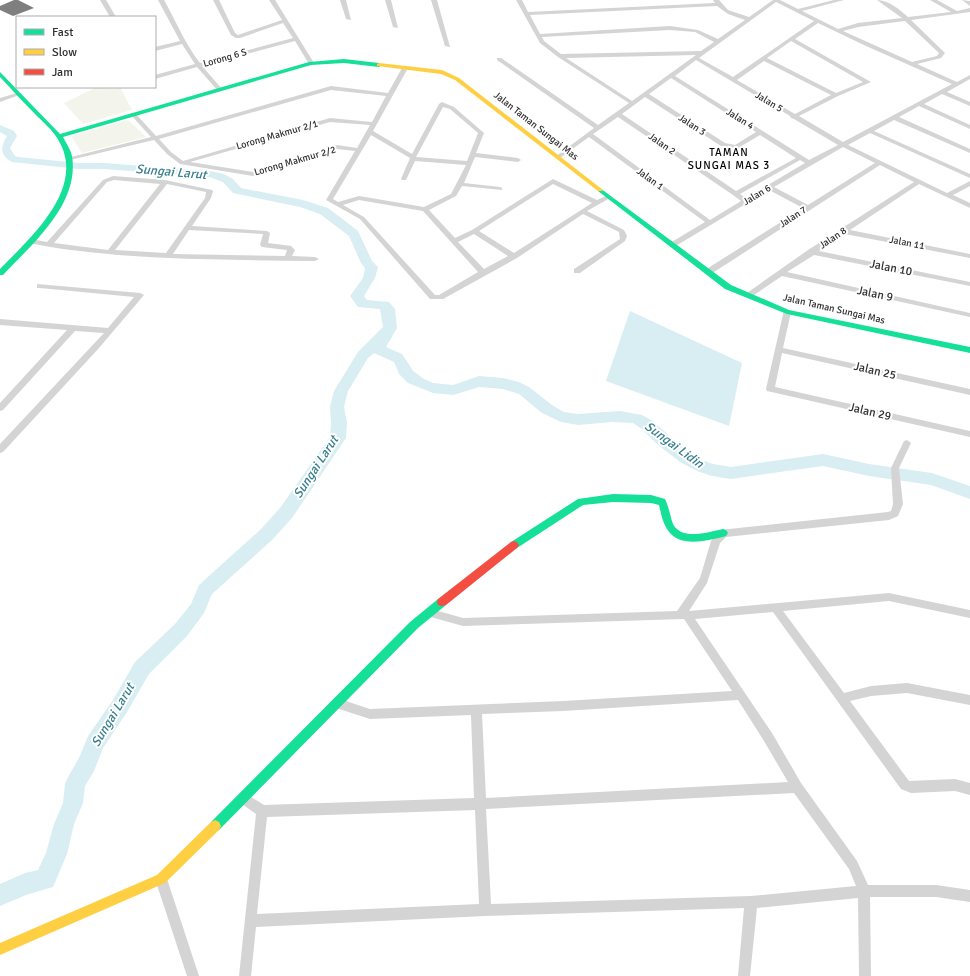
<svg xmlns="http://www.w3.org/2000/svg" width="970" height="976" font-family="Signika,sans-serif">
<rect width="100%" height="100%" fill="#fff"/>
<g fill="#f3f5ec">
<path d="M 97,87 L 109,87 L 112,89 L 120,87 L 132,110 L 83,124 L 64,103 Z"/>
<path d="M 128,120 L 146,137 L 82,153 L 71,136 Z"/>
</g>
<path fill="#d8eef3" d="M 630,311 L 742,363 L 729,426 L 606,381 Z"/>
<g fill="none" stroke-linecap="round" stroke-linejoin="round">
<path fill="#d8eef3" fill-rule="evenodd" d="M 0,125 L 14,131 L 17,136 L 10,148 L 15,156 L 18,157 L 79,163 L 104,163 L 210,171 L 224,174 L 233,179 L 241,188 L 303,200 L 328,208 L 358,231 L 372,261 L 378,267 L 375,278 L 364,296 L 367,300 L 389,302 L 395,309 L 397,328 L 386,347 L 402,354 L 413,371 L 424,379 L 433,383 L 453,385 L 479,376 L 503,378 L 519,382 L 529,387 L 552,405 L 564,412 L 578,414 L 620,411 L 642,415 L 653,421 L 683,448 L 699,459 L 713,464 L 731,467 L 823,454 L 869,464 L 932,473 L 970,486 L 970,499 L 931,485 L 869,476 L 823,466 L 731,479 L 712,476 L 697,471 L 680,462 L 657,444 L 642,429 L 633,423 L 612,422 L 578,425 L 561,422 L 542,413 L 519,394 L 503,389 L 479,387 L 453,395 L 433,393 L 408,383 L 399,374 L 394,362 L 374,353 L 368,358 L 348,391 L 344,407 L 347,423 L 346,438 L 292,518 L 272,540 L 212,594 L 204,613 L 187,636 L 149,674 L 127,712 L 103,748 L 94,771 L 85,786 L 83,803 L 74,824 L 67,854 L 53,887 L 26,895 L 0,906 L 0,884 L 25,873 L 38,870 L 46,853 L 54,824 L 63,803 L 65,784 L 68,777 L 79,758 L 88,736 L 113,700 L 135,662 L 175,624 L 191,604 L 199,585 L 260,530 L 280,508 L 330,437 L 331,423 L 330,407 L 334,391 L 358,352 L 383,327 L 380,309 L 358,307 L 350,296 L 363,278 L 365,268 L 361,263 L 349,236 L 320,214 L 300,207 L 233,193 L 223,182 L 209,177 L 104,169 L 79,169 L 12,162 C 0,156 0,147 7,136 L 0,132 Z"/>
</g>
<path fill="#7f7f7f" d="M 14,0 L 18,0 L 34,8 L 13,16 L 0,10 L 0,6 Z"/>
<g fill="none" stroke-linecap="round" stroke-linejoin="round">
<g fill="#d4d4d4" fill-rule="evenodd">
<path d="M 100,0 L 106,0 L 116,17 L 110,17 Z"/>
<path d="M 158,0 L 164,0 C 176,21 185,44 200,63 L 293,38 L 283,23 L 240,38 L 236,38 L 231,35 L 213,0 L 219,0 L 235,33 L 238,35 L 282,20 L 269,0 L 275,0 L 314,63 L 309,64 L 295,41 L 202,66 L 222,89 L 222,91 L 218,91 L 197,67 L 155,79 L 155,75 L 195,64 L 182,44 L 155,51 L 155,47 L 180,41 Z"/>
<path d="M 340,0 L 346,0 L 351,20 L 346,19 Z"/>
<path d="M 385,0 L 391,0 L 398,28 L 393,27 Z"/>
<path d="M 431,0 L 437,0 L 450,47 L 445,46 Z"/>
<path d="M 516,0 L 522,0 L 528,12 L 715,3 L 713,0 L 719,0 L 728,10 L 749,17 L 773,0 L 780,0 L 798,9 L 834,0 L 844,0 L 802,11 L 838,29 L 858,23 L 902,18 L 877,0 C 889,0 900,10 908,17 L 951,12 L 930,0 L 937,0 L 957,11 L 970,8 L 970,12 L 911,20 L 945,53 L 941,58 L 917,64 L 957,82 L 970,75 L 970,79 L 947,92 L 970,102 L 970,106 L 942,94 L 924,104 L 970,125 L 970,129 L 919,106 L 899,117 L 970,149 L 970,153 L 894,120 L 874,131 L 970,174 L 970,178 L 870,133 L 848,145 L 947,193 L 970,181 L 970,186 L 953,195 L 970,203 L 970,208 L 919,184 L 850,230 L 970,254 L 970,258 L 845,234 L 819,251 L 970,282 L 970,286 L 814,255 L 787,272 L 970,313 L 970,317 L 782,276 L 751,297 L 745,297 L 744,295 L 808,250 L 914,182 L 880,165 L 711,274 L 705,274 L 705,270 L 803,208 L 769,190 L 674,247 L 670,247 L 670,243 L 705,222 L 589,137 L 560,158 L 555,157 L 594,128 L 497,60 L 497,58 L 501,58 L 598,125 L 629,103 L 558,57 L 540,43 ZM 776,2 L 814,21 L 733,77 L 699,58 ZM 717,6 L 728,14 L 745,20 L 718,39 L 698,30 L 670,26 L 540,34 L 530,15 ZM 905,21 L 939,53 L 937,56 L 912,62 L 843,31 L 858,27 ZM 818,23 L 866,46 L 952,84 L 843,142 L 799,116 L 838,96 L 871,82 L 795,39 ZM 670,30 L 695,32 L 714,42 L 701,51 L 561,54 L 544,41 L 542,37 ZM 791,41 L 863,82 L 836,93 L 767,58 ZM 696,55 L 632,101 L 566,58 ZM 696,60 L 790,116 L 791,118 L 794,119 L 838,145 L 809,160 L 675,76 ZM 764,61 L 831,95 L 795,114 L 737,80 ZM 671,78 L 756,132 L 735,145 L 725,143 L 649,94 ZM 645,97 L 721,146 L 738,148 L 760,135 L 796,158 L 736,191 L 622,114 ZM 618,117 L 733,195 L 741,201 L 710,220 L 593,134 ZM 843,147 L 875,163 L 808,205 L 774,187 ZM 800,160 L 805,163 L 746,198 L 740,194 Z"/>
<path d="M 962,0 L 970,1 L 970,6 Z"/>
<path d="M 405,66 L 408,68 L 373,131 L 412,154 L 439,104 L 442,102 L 454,107 L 484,133 L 476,153 L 518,158 L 521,160 L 518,162 L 475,157 L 464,183 L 500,187 L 502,188 L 502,190 L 462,186 L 456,196 L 429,210 L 455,238 L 472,230 L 553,179 L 597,200 L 606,196 L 610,196 L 610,198 L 587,211 L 624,230 L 627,236 L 625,241 L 580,273 L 574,273 L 574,269 L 620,239 L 619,232 L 583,214 L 517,258 L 443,299 L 430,299 L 360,219 L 326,200 L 355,151 L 337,149 L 253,176 L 180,164 L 167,154 L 154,140 L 70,160 L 67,158 L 151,137 L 131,115 L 131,113 L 135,113 L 156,136 L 331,86 L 388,93 L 402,68 ZM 331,90 L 386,96 L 372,122 L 330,118 L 183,161 L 171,152 L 159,139 ZM 443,107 L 450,109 L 478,133 L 467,161 L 416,157 ZM 330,122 L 370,125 L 357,148 L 337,145 L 253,172 L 190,162 ZM 371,135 L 410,158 L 401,179 L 402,180 L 406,180 L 415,161 L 466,165 L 451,194 L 424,207 L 359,196 L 338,202 L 333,199 ZM 553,184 L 592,203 L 514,253 L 479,231 ZM 359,200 L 423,211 L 478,272 L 439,295 L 435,295 L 364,217 L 343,205 ZM 474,234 L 508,256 L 484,269 L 458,242 Z"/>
<path d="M 17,93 L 22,94 L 0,102 L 0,98 Z"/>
<path d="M 113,176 L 165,180 L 212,190 L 213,191 L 211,198 L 192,226 L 267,231 L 270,233 L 268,243 L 291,246 L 295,250 L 292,256 L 315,257 L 319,259 L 315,261 C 249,260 183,260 118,255 C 88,252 57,249 29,243 L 29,239 L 31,239 L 47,242 L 103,180 ZM 114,180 L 160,184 L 108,250 L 54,243 L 107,182 ZM 167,184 L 206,192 L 205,198 L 166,253 L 115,250 ZM 189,230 L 263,234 L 260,245 L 262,247 L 287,250 L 285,256 L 173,254 Z"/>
<path d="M 37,284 L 140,293 L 144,295 L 99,348 L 3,452 L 0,453 L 0,444 L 104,333 L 75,331 L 3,410 L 0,411 L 0,403 L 67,330 L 0,325 L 0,319 L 108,328 L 134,297 L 40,288 L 37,288 Z"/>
<path d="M 784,310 L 790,310 L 791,312 L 783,348 L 970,389 L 970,395 L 782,353 L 775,387 L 970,431 L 970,437 L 767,391 L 766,389 Z"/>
<path d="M 907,440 L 911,443 L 899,468 L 903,504 L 898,516 L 889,520 L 726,537 L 720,543 L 707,583 L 689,611 L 889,593 L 970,610 L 970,618 L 889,601 L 783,611 L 844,693 L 871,686 L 907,683 L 970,695 L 970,705 L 907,693 L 871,696 L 850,701 L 909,781 L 955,779 L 970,783 L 970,795 L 955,791 L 911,793 L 901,789 L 773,612 L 695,619 L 772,733 L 801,783 L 857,861 L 868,885 L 936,885 L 970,890 L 970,902 L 936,897 L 870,897 L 871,976 L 859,976 L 858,898 L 757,908 L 750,976 L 738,976 L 744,908 L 485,916 L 256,927 L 251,976 L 239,976 L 256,814 L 239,802 L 237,798 L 239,794 L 243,792 L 264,805 L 474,798 L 471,715 L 370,719 L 333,707 L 332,703 L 333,699 L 337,698 L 370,709 L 563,701 L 732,691 L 684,619 L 463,626 L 427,616 L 426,613 L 427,610 L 431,609 L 463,618 L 677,611 L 700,578 L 711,541 L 720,530 L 888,512 L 891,511 L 893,504 L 891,468 L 904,441 ZM 738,700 L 764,741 L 788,782 L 486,798 L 482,714 L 563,711 ZM 794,793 L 849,869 L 856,886 L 751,896 L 491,904 L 486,809 ZM 475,810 L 479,904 L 257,914 L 267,817 Z"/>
<path d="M 161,873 L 165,875 L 167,879 L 199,976 L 187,976 L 155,879 L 157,875 Z"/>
</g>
<g fill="#16e098" fill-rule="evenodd">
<path d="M 344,59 L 379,63 L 382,65 L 379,67 L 344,63 L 311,65 L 63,137 C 66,143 71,150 72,156 C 80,204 32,244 3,275 L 0,275 L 0,269 C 32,236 91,184 55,135 C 50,128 44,123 38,117 C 25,104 13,91 0,77 L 0,72 L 60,134 L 309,62 Z"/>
<path d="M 600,188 L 731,285 L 789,310 L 970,347 L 970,353 L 787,314 L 725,289 L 598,191 L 598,189 Z"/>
<path d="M 613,494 L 651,495 L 665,499 C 669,507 670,516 673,524 C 682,541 708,532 723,529 L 726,530 L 728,533 L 726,536 L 723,537 C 705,541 678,548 667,529 C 662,521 661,513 659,505 L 651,503 L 613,502 L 583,505 L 517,548 L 514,549 L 511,548 L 509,545 L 511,542 L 578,499 Z"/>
<path d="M 442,598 L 446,599 L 447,602 L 446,605 L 418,628 L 219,830 L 215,832 L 211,830 L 209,826 L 211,822 L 410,622 L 438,599 Z"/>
</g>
<g fill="#ffcf43" fill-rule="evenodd">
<path d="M 379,63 L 442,70 L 459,78 L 603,190 L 602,191 L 598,191 L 455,80 L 441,74 L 377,66 L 377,64 Z"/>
<path d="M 215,820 L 219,822 L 221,826 L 219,830 L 165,883 L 0,955 L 0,943 L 157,875 L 211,822 Z"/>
</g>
<path fill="#f24e42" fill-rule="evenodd" d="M 514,541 L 517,542 L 519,545 L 517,548 L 446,605 L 442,606 L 438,605 L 437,602 L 438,599 L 511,542 Z"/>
</g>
<g text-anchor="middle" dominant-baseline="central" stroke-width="4" stroke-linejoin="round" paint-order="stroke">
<g font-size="10" fill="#2f2f2f" stroke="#fff">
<text transform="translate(225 58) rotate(-16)">Lorong 6 S</text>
<text transform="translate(769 102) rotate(31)">Jalan 5</text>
<text transform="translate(740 119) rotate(32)">Jalan 4</text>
<text transform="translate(692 125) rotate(33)">Jalan 3</text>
<text transform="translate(536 126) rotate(38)">Jalan Taman Sungai Mas</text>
<text transform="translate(277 135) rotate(-16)">Lorong Makmur 2/1</text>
<text transform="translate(662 144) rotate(35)">Jalan 2</text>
<text transform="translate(295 161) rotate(-16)">Lorong Makmur 2/2</text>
<text transform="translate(650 179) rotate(36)">Jalan 1</text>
<text transform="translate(757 195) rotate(-31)">Jalan 6</text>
<text transform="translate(793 217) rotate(-33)">Jalan 7</text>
<text transform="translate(833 238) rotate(-34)">Jalan 8</text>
<text transform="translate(907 243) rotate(11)">Jalan 11</text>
<text transform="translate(834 309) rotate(13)">Jalan Taman Sungai Mas</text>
</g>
<g font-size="11" letter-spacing="1" fill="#000" stroke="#fff">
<text x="729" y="152">TAMAN<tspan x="729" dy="13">SUNGAI MAS 3</tspan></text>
</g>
<g font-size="12" fill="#2f2f2f" stroke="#fff">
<text transform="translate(891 268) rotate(11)">Jalan 10</text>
<text transform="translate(875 294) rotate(12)">Jalan 9</text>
<text transform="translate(875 371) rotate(13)">Jalan 25</text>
<text transform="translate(870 412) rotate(13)">Jalan 29</text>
</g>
<g font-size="13" font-style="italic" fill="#377f8f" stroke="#fff">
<text transform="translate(171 172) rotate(5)">Sungai Larut</text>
<text transform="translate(674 445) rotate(36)">Sungai Lidin</text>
<text transform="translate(316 467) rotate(-57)">Sungai Larut</text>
<text transform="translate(113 715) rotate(-59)">Sungai Larut</text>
</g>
</g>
<rect x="16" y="16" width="140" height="72" fill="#ffffff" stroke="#acacac"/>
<rect x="24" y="29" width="20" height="6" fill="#16e098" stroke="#acacac"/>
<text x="52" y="36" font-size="12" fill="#2f2f2f">Fast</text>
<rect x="24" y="49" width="20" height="6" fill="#ffcf43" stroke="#acacac"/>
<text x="52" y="56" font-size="12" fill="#2f2f2f">Slow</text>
<rect x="24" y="69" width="20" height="6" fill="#f24e42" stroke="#acacac"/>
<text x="52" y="76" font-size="12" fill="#2f2f2f">Jam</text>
</svg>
